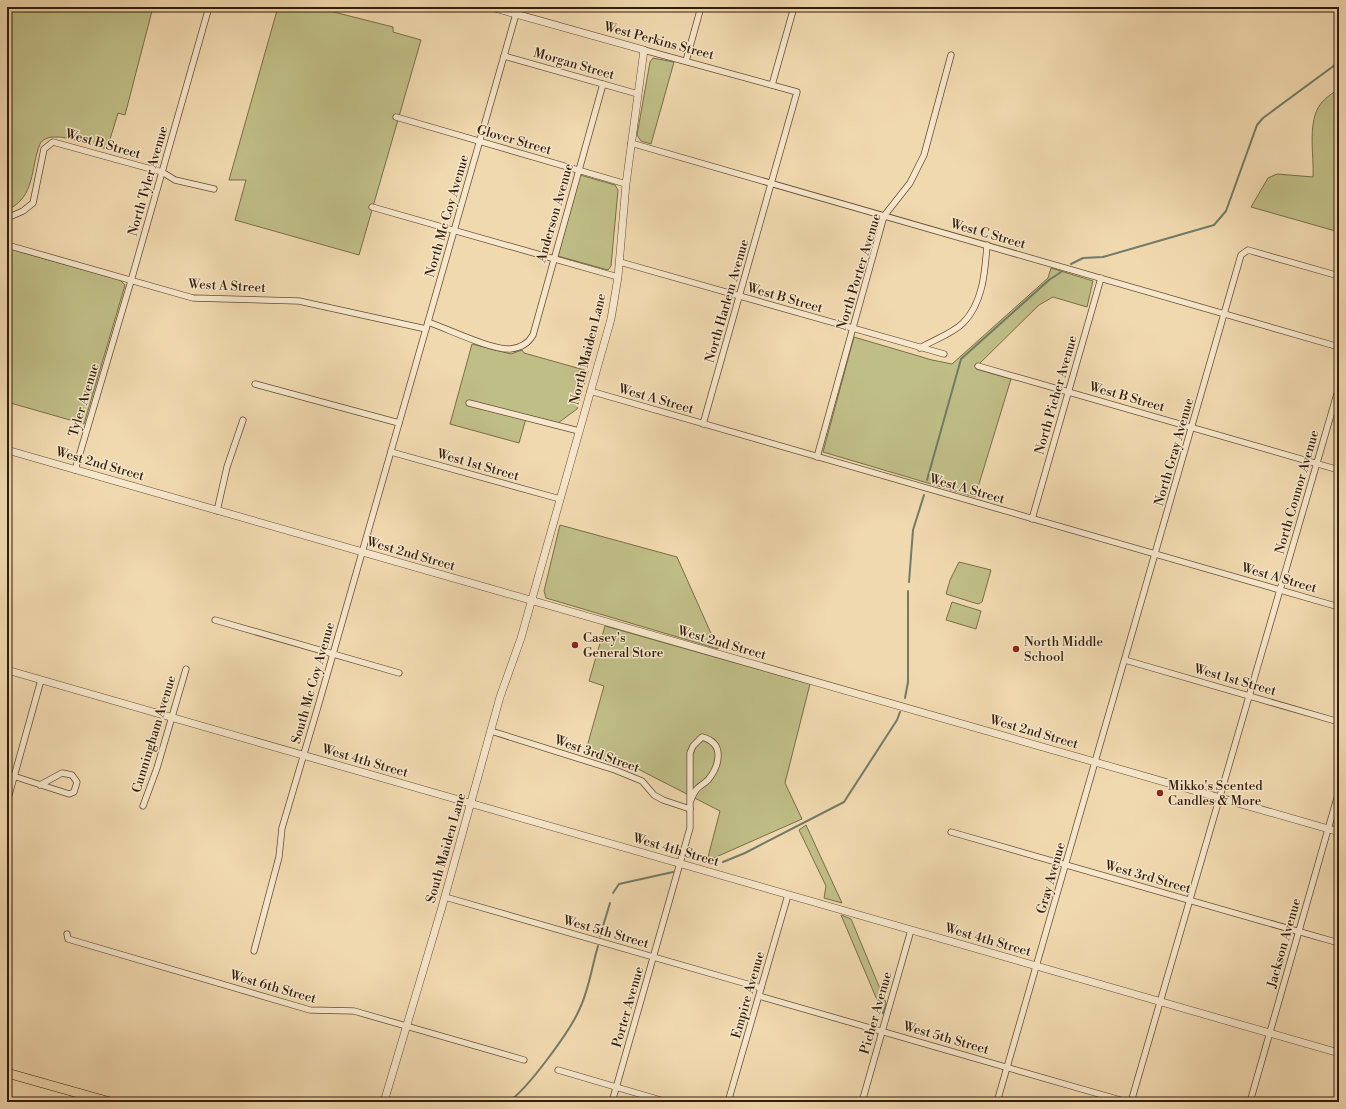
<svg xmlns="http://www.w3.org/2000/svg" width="1346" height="1109" font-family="'Libre Bodoni',serif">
<rect width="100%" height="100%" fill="#f1d9af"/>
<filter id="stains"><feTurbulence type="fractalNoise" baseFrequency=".005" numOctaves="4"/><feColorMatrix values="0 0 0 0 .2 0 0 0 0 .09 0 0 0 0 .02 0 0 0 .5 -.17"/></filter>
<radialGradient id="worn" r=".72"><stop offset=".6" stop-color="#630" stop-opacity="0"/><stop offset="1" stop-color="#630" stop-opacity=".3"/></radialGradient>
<g fill="#c0be87" stroke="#796e48">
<path d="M 7,7 L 153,7 L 125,115 L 118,113 L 107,149 C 91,145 70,136 53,137 C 48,137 42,140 40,144 C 30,168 36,197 7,210 Z"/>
<path d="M 278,7 L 314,7 L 393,27 L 393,32 L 421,40 L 359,255 L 235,220 L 246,180 L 229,180 Z"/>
<path d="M 653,58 L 674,62 L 651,144 L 641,141 L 637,135 L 650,62 Z"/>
<path d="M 1339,89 L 1339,232 L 1251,207 L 1268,178 L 1277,174 L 1313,177 C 1314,155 1308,127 1318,108 C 1323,99 1331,94 1339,89 Z"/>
<path d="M 580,175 L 615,185 L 618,190 L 611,266 L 608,270 L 558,256 Z"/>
<path d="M 7,248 L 120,280 L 125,285 L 84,424 L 7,402 Z"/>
<path d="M 1051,268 L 1093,281 L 1087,307 L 1053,297 L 1039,305 L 980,363 L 976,369 L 1011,379 L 975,497 L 823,452 L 854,337 L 932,360 L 952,364 L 1048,278 Z"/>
<path d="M 472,344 L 511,354 L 522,350 L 524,353 L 588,371 L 577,409 L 558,423 L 527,415 L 519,443 L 450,424 Z"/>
<path d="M 560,525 L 677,557 L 718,649 L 546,598 L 544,591 Z"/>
<path d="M 959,562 L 991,570 L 982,602 L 978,604 L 946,594 L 950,580 Z"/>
<path d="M 952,602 L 981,611 L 976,629 L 946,620 Z"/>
<path d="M 605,626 L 810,684 L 785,783 L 802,819 L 707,861 L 720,811 L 638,769 L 585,754 L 604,686 L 589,681 Z"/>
<path d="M 806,825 L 842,903 L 824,898 L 826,886 L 799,830 Z"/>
<path d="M 841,915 L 851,919 L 886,1003 L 883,1014 Z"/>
</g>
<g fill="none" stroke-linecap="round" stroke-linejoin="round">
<g stroke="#717b68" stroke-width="2">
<path d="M 1071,264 L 1083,258 L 1103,257 L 1214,225 L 1226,211 L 1257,125 L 1263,118 L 1339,62"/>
<path d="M 927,480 L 961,359 L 1049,280 L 1061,272"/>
<path d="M 909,582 L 913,530 L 924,495"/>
<path d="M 905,698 L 908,682 L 908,591"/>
<path d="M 723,862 L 745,853 L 844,802 L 897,720 L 900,712"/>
<path d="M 613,893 L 619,884 L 673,872"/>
<path d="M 600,936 L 610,903"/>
<path d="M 508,1102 C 527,1090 571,1030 580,1008 C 589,989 592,966 598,946"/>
</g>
<defs>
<g id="minor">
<path d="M 644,50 L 797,92 L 703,424"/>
<path d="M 504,56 L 638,94"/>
<path d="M 686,61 L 701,7"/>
<path d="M 772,85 L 794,7"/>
<path d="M 396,117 L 626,184"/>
<path d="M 631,143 L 1339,347"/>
<path d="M 372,207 L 618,277"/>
<path d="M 7,218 L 23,211 L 33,203 L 44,149 L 53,142 L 162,172 L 175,180 L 214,189"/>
<path d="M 7,245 L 193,298 L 299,301 L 426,329"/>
<path d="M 620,262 L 944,354"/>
<path d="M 428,322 C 448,329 491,350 510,349 C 520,348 528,344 533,335 L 603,84"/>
<path d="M 920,348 C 933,340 952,334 963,323 C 983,303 985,272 987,245"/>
<path d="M 978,366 L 1339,470"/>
<path d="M 255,384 L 399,423"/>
<path d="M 590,391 L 1339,607"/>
<path d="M 469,403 L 579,431"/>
<path d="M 391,452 L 560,499"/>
<path d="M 817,457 L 884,216 L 910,183 L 924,155 L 951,55"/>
<path d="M 75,470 L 131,281 L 209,7"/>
<path d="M 217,511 L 227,467 L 243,420"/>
<path d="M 1032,519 L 1101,278"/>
<path d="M 215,620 L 399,673"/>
<path d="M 1125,660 L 1339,722"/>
<path d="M 491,731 L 615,770 L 642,781 L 654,795 L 663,800 L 690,809"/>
<path d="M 7,774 L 69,794 L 74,792 L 77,782 L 72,775 L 62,773 L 40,785"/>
<path d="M 7,802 L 41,680"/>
<path d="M 143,806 L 157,768 L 186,669"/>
<path d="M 951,832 L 1339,943"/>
<path d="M 445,897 L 761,988"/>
<path d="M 67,934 L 68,939 L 310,1010 L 354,1011 L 524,1060"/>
<path d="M 254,951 L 279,857 L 282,828 L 319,703 L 516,14"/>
<path d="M 759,996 L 1127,1102"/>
<path d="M 558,1070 L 667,1102"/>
<path d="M 612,1102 L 690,828 L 690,753 L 693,746 L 702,737 C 725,743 720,765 708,780 C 704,784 699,786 696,790 C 693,794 692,798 690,802"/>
<path d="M 728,1102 L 788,895"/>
<path d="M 862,1102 L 911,930"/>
<path d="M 997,1102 L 1241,255 L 1248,250 L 1339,276"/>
<path d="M 1131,1102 L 1339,387"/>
<path d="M 1250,1102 L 1339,791"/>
</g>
<g id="tertiary">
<path d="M 7,450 L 1339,832"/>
<path d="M 7,670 L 1339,1053"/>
<path d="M 384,1102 L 442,907 L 500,697 L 521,638 L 611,319 L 618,277 L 626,184 L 644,50 L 491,7"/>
</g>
<path id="primary" d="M 7,1073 L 110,1102"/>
</defs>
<use href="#minor" stroke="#624c32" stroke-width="7"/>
<use href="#tertiary" stroke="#624c32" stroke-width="8"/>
<use href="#primary" stroke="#321d09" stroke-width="10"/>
<use href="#minor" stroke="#f6e6cb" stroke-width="5.5"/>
<use href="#tertiary" stroke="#f6e6cb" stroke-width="7"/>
<use href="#primary" stroke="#f1d9af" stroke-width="9"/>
</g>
<g fill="#8f2418" stroke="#f6e6cb" stroke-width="1.5">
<circle cx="575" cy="645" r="4"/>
<circle cx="1016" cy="649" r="4"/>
<circle cx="1160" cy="793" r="4"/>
</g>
<g text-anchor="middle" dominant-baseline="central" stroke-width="3" stroke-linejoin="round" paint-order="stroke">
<g font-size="13" fill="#321d09" stroke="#f6e6cb">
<text transform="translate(659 41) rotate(15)">West Perkins Street</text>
<text transform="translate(574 64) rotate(16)">Morgan Street</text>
<text transform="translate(514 140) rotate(16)">Glover Street</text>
<text transform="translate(103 144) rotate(16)">West B Street</text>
<text transform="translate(148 181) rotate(-74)">North Tyler Avenue</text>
<text transform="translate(555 213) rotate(-74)">Anderson Avenue</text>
<text transform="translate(447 216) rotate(-74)">North Mc Coy Avenue</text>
<text transform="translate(988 234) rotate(16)">West C Street</text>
<text transform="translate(859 272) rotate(-73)">North Porter Avenue</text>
<text transform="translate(227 286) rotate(3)">West A Street</text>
<text transform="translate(785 298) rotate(16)">West B Street</text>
<text transform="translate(727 301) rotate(-74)">North Harlem Avenue</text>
<text transform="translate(588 349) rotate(-76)">North Maiden Lane</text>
<text transform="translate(1056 395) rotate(-74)">North Picher Avenue</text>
<text transform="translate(1127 397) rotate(16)">West B Street</text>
<text transform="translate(656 399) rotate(16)">West A Street</text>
<text transform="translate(84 400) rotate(-73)">Tyler Avenue</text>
<text transform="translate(1174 452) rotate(-74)">North Gray Avenue</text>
<text transform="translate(100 464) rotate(16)">West 2nd Street</text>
<text transform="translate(478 465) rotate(16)">West 1st Street</text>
<text transform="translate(967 489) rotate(16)">West A Street</text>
<text transform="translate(1297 492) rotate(-74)">North Connor Avenue</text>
<text transform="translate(411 554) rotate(16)">West 2nd Street</text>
<text transform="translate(1279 578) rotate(16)">West A Street</text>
<text transform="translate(722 643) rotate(16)">West 2nd Street</text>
<text transform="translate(1235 680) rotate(16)">West 1st Street</text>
<text transform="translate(313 683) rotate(-74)">South Mc Coy Avenue</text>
<text transform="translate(1034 732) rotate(16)">West 2nd Street</text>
<text transform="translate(154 734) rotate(-73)">Cunningham Avenue</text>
<text transform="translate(597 754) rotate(19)">West 3rd Street</text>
<text transform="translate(365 761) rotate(16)">West 4th Street</text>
<text transform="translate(446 848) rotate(-74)">South Maiden Lane</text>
<text transform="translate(676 850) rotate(16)">West 4th Street</text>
<text transform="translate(1148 877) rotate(16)">West 3rd Street</text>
<text transform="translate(1051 878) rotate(-74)">Gray Avenue</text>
<text transform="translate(606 932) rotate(16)">West 5th Street</text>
<text transform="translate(988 940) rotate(16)">West 4th Street</text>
<text transform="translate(1284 943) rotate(-74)">Jackson Avenue</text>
<text transform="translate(273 987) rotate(16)">West 6th Street</text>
<text transform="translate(748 995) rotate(-74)">Empire Avenue</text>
<text transform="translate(628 1007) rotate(-74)">Porter Avenue</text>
<text transform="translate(876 1013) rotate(-74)">Picher Avenue</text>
<text transform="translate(946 1038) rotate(16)">West 5th Street</text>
</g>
<g font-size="13" fill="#321d09" stroke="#f6e6cb" text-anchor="start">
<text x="583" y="638">Casey's<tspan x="583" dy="15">General Store</tspan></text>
<text x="1024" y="642">North Middle<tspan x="1024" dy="15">School</tspan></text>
<text x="1168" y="786">Mikko's Scented<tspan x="1168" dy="15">Candles &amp; More</tspan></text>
</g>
</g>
<rect width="1346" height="1109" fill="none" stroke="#f1d9af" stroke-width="24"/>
<rect x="8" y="8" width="1330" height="1093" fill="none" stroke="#321d09" stroke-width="2"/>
<rect x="12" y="12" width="1322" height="1085" fill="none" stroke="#321d09"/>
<rect width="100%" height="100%" filter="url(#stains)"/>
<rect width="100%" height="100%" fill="url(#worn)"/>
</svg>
